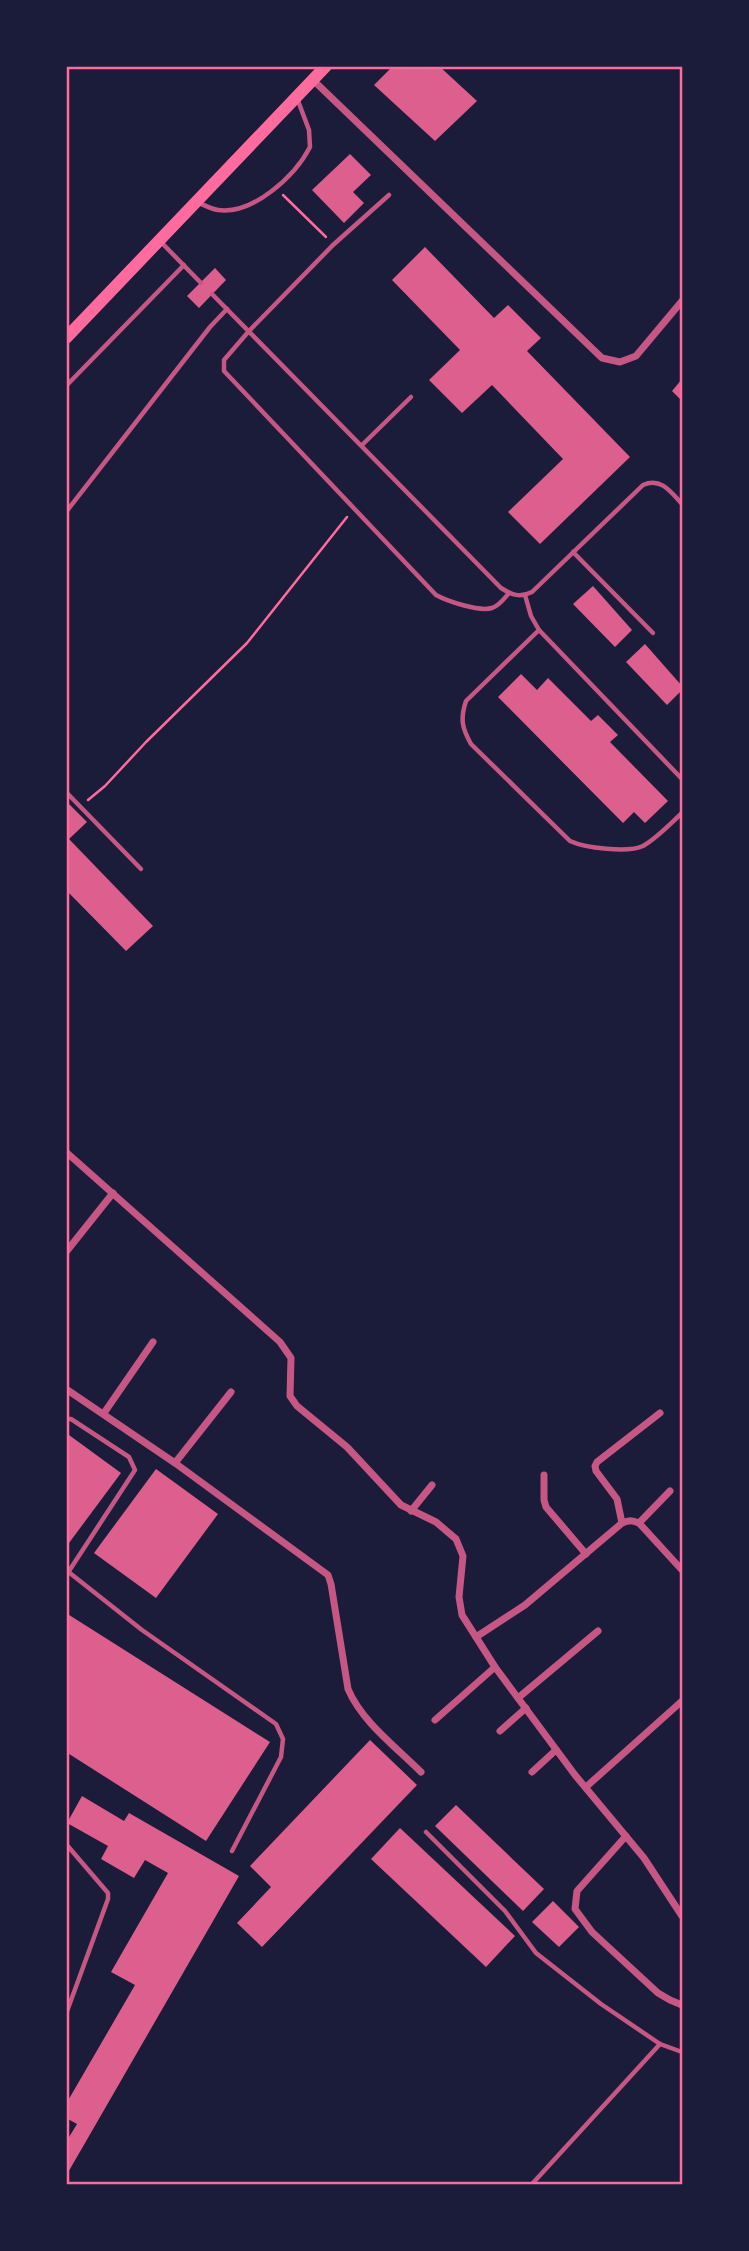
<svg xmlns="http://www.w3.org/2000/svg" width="749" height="2251" font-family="Ubuntu,sans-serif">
<rect width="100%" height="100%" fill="#1b1b3a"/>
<g fill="#dd5f8e">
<path d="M 393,66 L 439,66 L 477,101 L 435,141 L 374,85 Z"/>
<path d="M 350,154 L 371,175 L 353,192 L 364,203 L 344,223 L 312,190 Z"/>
<path d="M 425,247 L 494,318 L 508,305 L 541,338 L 527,351 L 630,457 L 540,544 L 508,512 L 563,459 L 492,385 L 462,413 L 429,380 L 460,350 L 392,280 Z"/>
<path d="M 215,268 L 226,280 L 199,308 L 187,296 Z"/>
<path d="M 682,379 L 682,401 L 672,391 Z"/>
<path d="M 593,586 L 632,630 L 615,647 L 573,604 Z"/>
<path d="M 645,644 L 682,686 L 682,690 L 667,705 L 626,662 Z"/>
<path d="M 521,674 L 537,690 L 548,678 L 591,721 L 598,715 L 618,735 L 610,742 L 668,801 L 645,823 L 634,812 L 623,823 L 498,697 Z"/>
<path d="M 66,801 L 87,822 L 69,839 L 153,926 L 126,951 L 66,890 Z"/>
<path d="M 69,1435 L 121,1473 L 69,1543 L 66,1542 L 66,1439 Z"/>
<path d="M 156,1469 L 218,1514 L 156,1598 L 94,1553 Z"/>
<path d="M 66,1613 L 270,1742 L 206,1841 L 66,1752 Z"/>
<path d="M 370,1740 L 417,1785 L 262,1947 L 237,1923 L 271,1887 L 250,1866 Z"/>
<path d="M 82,1796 L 124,1821 L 129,1813 L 239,1876 L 66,2176 L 66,2142 L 77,2124 L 66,2118 L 66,2104 L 135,1985 L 111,1972 L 168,1873 L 145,1860 L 134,1878 L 101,1859 L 108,1846 L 67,1823 Z"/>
<path d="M 456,1805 L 544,1889 L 523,1911 L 435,1826 Z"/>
<path d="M 400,1828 L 515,1936 L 486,1967 L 371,1859 Z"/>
<path d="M 553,1901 L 579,1927 L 559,1947 L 532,1922 Z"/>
</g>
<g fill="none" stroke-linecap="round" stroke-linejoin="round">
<g stroke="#ff6b9d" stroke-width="2.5">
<path d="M 283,195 L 326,237"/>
<path d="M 88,800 L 105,786 L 146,742 L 247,643 L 347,517"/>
</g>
<g stroke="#c65784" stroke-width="4.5">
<path d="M 389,195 L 333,245 L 249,331 L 224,360 L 224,371 L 436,595 C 447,601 479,612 492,608 C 499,606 504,599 509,593"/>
<path d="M 197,202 C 204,205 211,209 218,210 C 253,215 295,176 310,147 L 309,130 L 297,98"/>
<path d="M 160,241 L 201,283"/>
<path d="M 212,294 L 501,588 C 512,595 520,598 532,592 L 643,485 C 661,477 671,492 682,504"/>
<path d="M 66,386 L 184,265"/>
<path d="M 362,445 L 411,397"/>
<path d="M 66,512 L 210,327 L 227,309"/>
<path d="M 573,552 L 653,633"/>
<path d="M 525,595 L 531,616 L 539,630 L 682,779"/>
<path d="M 539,630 L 466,701 C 460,719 462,728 471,744 L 570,841 C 585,848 628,853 643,846 C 657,838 670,824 682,813"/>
<path d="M 66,792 L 141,869"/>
<path d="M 66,1419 L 71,1419 L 129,1457 L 135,1470 L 69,1571"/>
<path d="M 66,1570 L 142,1630 L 276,1724 L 283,1739 L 281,1757 L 232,1851"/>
<path d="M 426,1832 L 505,1911 L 536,1953 L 601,2004 L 660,2044 L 682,2052"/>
<path d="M 66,1844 L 108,1893 L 108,1899 L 66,2014"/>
<path d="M 532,2184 L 660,2044"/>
</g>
<g stroke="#c65784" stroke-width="7">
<path d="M 313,80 L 602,358 L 620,362 L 636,356 L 682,301"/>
<path d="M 66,1152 L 280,1342 L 291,1358 L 290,1396 L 297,1406 L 347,1447 L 401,1505 L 436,1522 L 456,1539 L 463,1556 L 459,1597 L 462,1615 L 495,1667 L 575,1775 L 644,1858 L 682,1916"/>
<path d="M 66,1252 L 113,1193"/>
<path d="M 66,1389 L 175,1463 L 328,1575 L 331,1584 L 348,1689 C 362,1722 396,1747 421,1772"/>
<path d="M 104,1413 L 153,1342"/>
<path d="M 175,1463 L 231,1392"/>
<path d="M 544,1475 L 544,1500 L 546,1507 L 586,1554"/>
<path d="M 411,1511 L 432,1485"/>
<path d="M 622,1523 L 617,1499 L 596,1471 L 595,1466 L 597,1462 L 660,1413"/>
<path d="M 639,1523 L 670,1491"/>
<path d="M 476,1637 L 525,1605 L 622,1523 C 629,1520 632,1520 639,1523 L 682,1570"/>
<path d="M 518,1698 L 598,1631"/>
<path d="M 435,1720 L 495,1667"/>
<path d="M 500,1731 L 526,1708"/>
<path d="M 532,1772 L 556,1750"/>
<path d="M 586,1787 L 682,1701"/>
<path d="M 626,1836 L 577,1891 L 575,1909 L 592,1932 L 658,1993 L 670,2000 L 682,2005"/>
</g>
<path stroke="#ff6b9d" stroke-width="12" d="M 66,338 L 326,66"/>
</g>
<rect width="749" height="2251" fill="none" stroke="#1b1b3a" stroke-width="136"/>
<rect x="68" y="68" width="613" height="2115" fill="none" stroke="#ff6b9d" stroke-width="2.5"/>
</svg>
